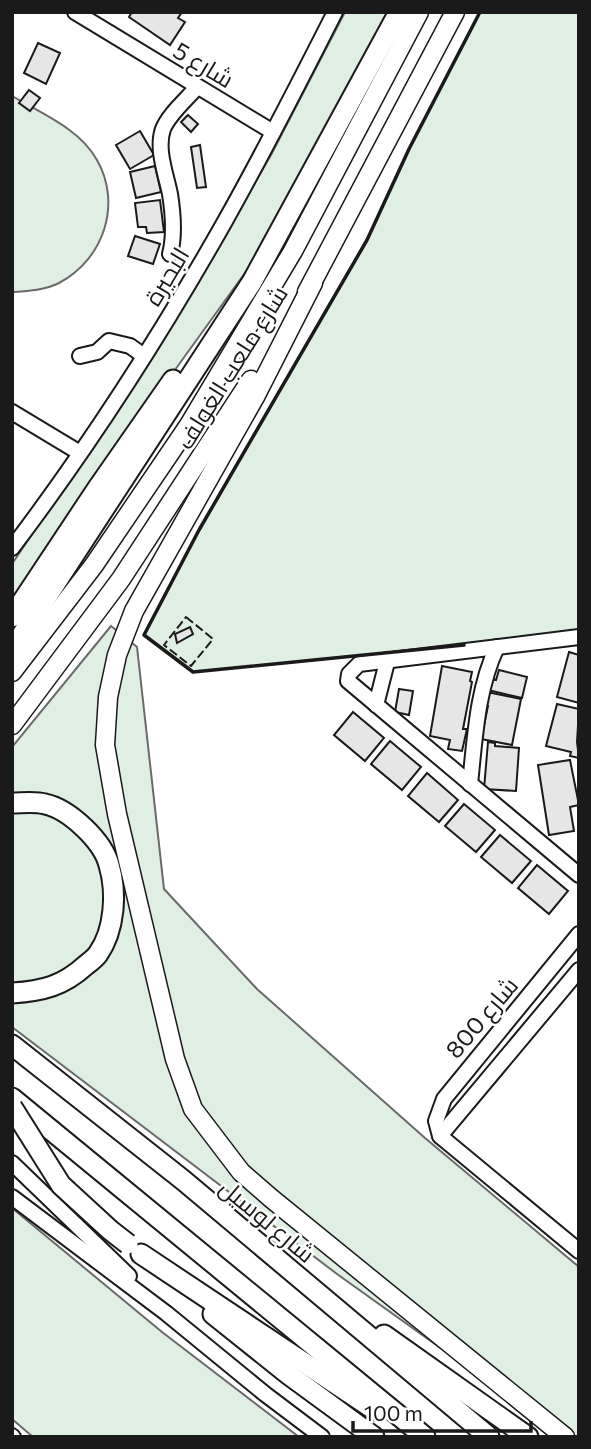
<svg xmlns="http://www.w3.org/2000/svg" width="591" height="1449" font-family="Commissioner,Cairo,sans-serif">
<rect width="100%" height="100%" fill="#fff"/>
<g fill="#e0efe3" stroke="#6a6a6a" stroke-width="2">
<path d="M 345,12 L 390,12 L 295,193 L 250,266 L 146,410 L 12,606 L 12,564 L 176,317 L 271,155 Z"/>
<path d="M 480,12 L 579,12 L 579,634 L 193,672 L 144,635 L 199,530 L 367,240 L 409,149 Z"/>
<path d="M 12,96 C 41,113 80,129 97,160 C 122,204 104,259 59,283 C 45,290 28,291 13,292 Z"/>
<path d="M 111,626 L 137,647 L 164,889 L 257,989 L 425,1138 L 579,1267 L 579,1437 L 565,1437 L 337,1274 L 12,1027 L 12,747 Z"/>
<path d="M 12,1208 L 162,1332 L 299,1437 L 33,1437 L 12,1419 Z"/>
</g>
<g fill="#e6e6e6" stroke="#1a1a1a" stroke-width="2">
<path d="M 132,12 L 182,12 L 178,18 L 185,22 L 170,45 L 129,17 Z"/>
<path d="M 38,43 L 60,53 L 46,84 L 24,73 Z"/>
<path d="M 29,90 L 40,98 L 30,111 L 19,103 Z"/>
<path d="M 188,115 L 198,124 L 191,132 L 181,122 Z"/>
<path d="M 140,131 L 154,155 L 130,169 L 116,145 Z"/>
<path d="M 200,145 L 206,187 L 197,188 L 191,147 Z"/>
<path d="M 155,166 L 161,192 L 136,198 L 130,172 Z"/>
<path d="M 160,200 L 164,232 L 147,233 L 146,227 L 138,227 L 135,203 Z"/>
<path d="M 135,236 L 160,244 L 153,264 L 128,256 Z"/>
<path d="M 190,627 L 193,634 L 177,643 L 175,634 Z"/>
<path d="M 569,652 L 579,655 L 579,703 L 557,697 Z"/>
<path d="M 442,666 L 472,672 L 470,681 L 472,682 L 463,729 L 467,729 L 462,751 L 448,749 L 450,740 L 430,736 Z"/>
<path d="M 499,670 L 527,677 L 522,698 L 488,690 L 491,679 L 496,680 Z"/>
<path d="M 399,689 L 413,691 L 409,715 L 395,712 Z"/>
<path d="M 487,692 L 521,699 L 512,745 L 481,739 L 488,706 L 485,705 Z"/>
<path d="M 557,704 L 579,709 L 577,742 L 579,758 L 570,756 L 571,752 L 546,746 Z"/>
<path d="M 353,712 L 384,738 L 365,761 L 334,735 Z"/>
<path d="M 390,741 L 421,767 L 402,790 L 371,764 Z"/>
<path d="M 488,742 L 495,743 L 495,746 L 519,748 L 516,791 L 484,789 Z"/>
<path d="M 570,760 L 579,805 L 570,807 L 574,831 L 549,835 L 538,765 Z"/>
<path d="M 427,773 L 458,800 L 439,822 L 408,796 Z"/>
<path d="M 464,804 L 495,830 L 476,852 L 445,826 Z"/>
<path d="M 500,835 L 531,861 L 512,883 L 481,857 Z"/>
<path d="M 537,865 L 568,891 L 549,914 L 518,888 Z"/>
</g>
<g fill="none" stroke-linecap="round" stroke-linejoin="round">
<defs>
<g id="minor">
<path d="M 75,12 L 273,132"/>
<path d="M 170,254 C 175,235 173,213 170,194 C 166,174 156,149 163,129 C 169,114 187,99 197,87"/>
<path d="M 80,356 L 97,352 L 109,341 L 130,346 L 144,356"/>
<path d="M 12,412 L 80,453"/>
<path d="M 12,548 C 90,445 160,336 224,223 C 263,154 299,83 335,12"/>
<path d="M 579,637 L 359,664 L 349,674 L 348,681 L 579,875"/>
<path d="M 376,705 L 387,662"/>
<path d="M 470,784 C 475,738 477,689 497,647"/>
<path d="M 579,934 L 444,1099 L 436,1121 L 440,1136 L 579,1251"/>
<path d="M 440,1136 L 579,970"/>
<path d="M 12,1163 L 129,1276"/>
<path d="M 12,1197 L 166,1313 L 265,1394 L 322,1437"/>
<path d="M 12,1436 L 13,1437"/>
</g>
<g id="major">
<path d="M 313,283 L 256,395 L 134,611 L 117,655 L 108,697 L 105,745 L 117,814 L 175,1059 L 193,1109 L 241,1172 L 272,1199 L 565,1437"/>
<path d="M 307,292 L 455,12"/>
<path d="M 12,672 L 94,565 L 189,425 L 293,251 L 419,12"/>
<path d="M 12,725 L 121,579 L 251,380"/>
</g>
<g id="highway">
<path d="M 12,617 L 97,489 L 173,380"/>
<path d="M 12,650 L 252,282 L 399,12"/>
<path d="M 12,803 C 22,803 35,801 45,804 C 69,809 103,841 109,865 C 117,892 115,930 98,954 C 95,958 90,962 86,965 C 63,986 43,991 12,993"/>
<path d="M 12,1045 L 183,1180 L 489,1437"/>
<path d="M 12,1098 L 425,1437"/>
<path d="M 141,1254 L 375,1410"/>
<path d="M 213,1314 L 288,1374 L 374,1437"/>
<path d="M 384,1335 L 528,1437"/>
</g>
</defs>
<use href="#minor" stroke="#1a1a1a" stroke-width="18"/>
<use href="#major" stroke="#1a1a1a" stroke-width="21"/>
<use href="#highway" stroke="#1a1a1a" stroke-width="23"/>
<use href="#minor" stroke="#fff" stroke-width="14"/>
<use href="#major" stroke="#fff" stroke-width="18"/>
<use href="#highway" stroke="#fff" stroke-width="19"/>
<defs>
<path id="highway-bridge" d="M 12,1107 L 61,1185 L 110,1230 L 128,1244"/>
</defs>
<use href="#highway-bridge" stroke="#1a1a1a" stroke-width="23" stroke-linecap="butt"/>
<use href="#highway-bridge" stroke="#fff" stroke-width="19"/>
<path stroke="#1a1a1a" stroke-width="2" stroke-dasharray="9 3.5" stroke-linecap="butt" d="M 186,617 L 213,639 L 191,666 L 164,645 Z"/>
<path stroke="#1a1a1a" stroke-width="3.5" d="M 464,645 L 193,672 L 144,635 L 199,530 L 367,240 L 409,149 L 480,12"/>
</g>
<g text-anchor="middle" dominant-baseline="central" stroke-width="5" stroke-linejoin="round" paint-order="stroke">
<g font-size="24" fill="#1a1a1a" stroke="#fff">
<text transform="translate(204 64) rotate(31)">شارع 5</text>
<text transform="translate(166 276) rotate(-59)">البحيرة</text>
<text transform="translate(231 367) rotate(-58)">شارع ملعب الغولف</text>
<text transform="translate(481 1017) rotate(-50)">شارع 800</text>
<text transform="translate(268 1220) rotate(40)">شارع لوسيل</text>
</g>
</g>
<rect width="591" height="1449" fill="none" stroke="#1a1a1a" stroke-width="28"/>
<path d="M353 1421v10h178v-10" fill="none" stroke="#1a1a1a" stroke-width="3.5"/>
<text x="364" y="1421" font-size="21" fill="#1a1a1a" stroke="#ffffff" stroke-width="5" paint-order="stroke">100 m</text>
</svg>
